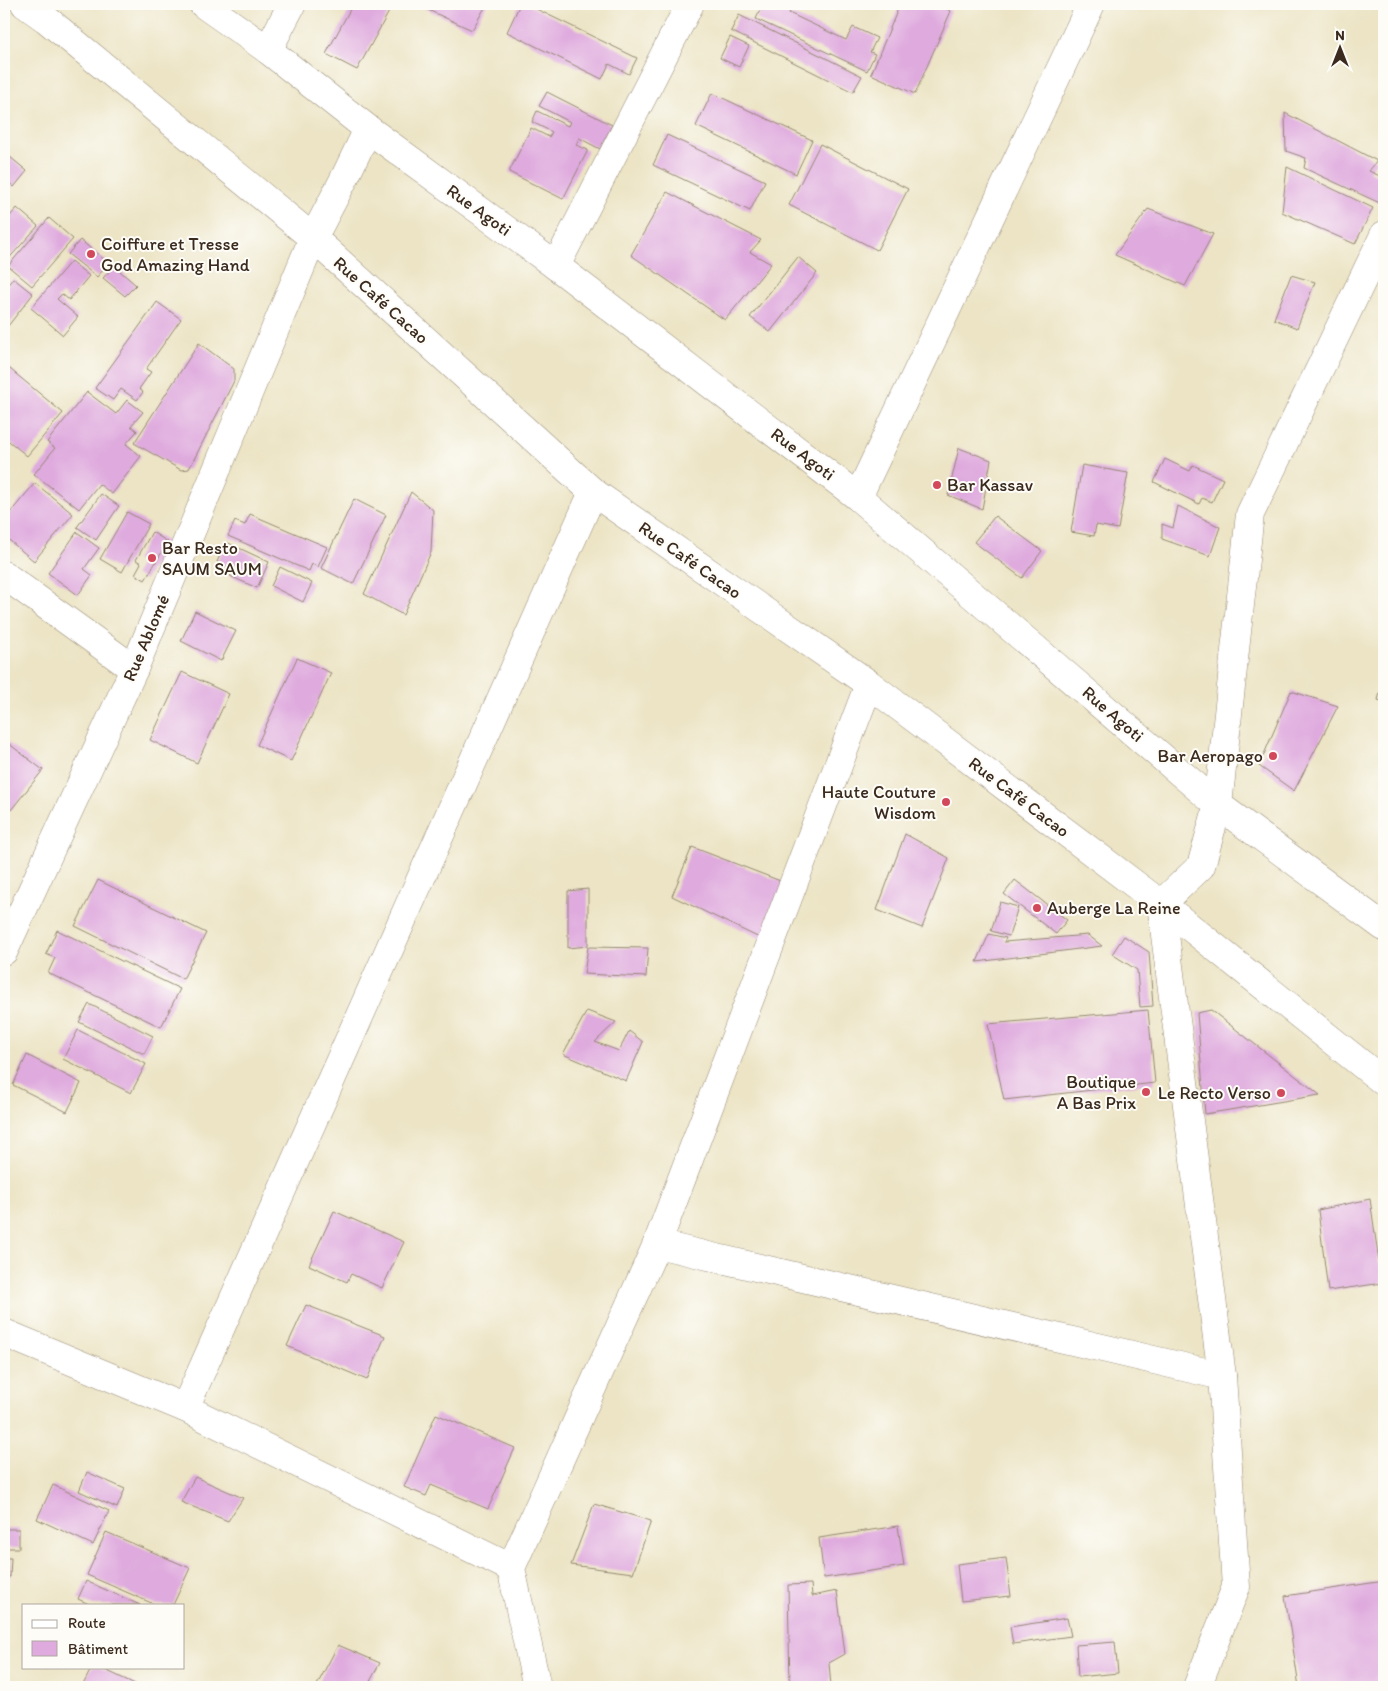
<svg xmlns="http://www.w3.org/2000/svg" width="1388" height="1691" font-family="Itim,sans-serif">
<rect width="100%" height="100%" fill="#fdfcf7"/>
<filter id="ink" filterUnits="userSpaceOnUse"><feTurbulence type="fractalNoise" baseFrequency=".02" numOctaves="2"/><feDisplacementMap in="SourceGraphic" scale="10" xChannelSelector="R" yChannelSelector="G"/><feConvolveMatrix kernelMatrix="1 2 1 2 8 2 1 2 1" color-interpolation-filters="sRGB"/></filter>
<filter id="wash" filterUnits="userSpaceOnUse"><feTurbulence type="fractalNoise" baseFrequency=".0096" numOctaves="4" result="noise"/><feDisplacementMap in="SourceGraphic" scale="20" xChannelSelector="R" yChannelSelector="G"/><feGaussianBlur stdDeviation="1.12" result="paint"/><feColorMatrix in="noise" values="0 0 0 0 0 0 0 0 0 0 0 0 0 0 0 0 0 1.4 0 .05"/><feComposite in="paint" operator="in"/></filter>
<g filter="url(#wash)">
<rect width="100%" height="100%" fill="#ece4c5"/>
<g id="blocks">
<g fill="#dfaade">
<path d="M 353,4 L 382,4 L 391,8 L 357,70 L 326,54 Z"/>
<path d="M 415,4 L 487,4 L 472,30 Z"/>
<path d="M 520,4 L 526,4 L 637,58 L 629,74 L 609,64 L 602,79 L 507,32 Z"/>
<path d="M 763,4 L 794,4 L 789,13 L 846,40 L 853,27 L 877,38 L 870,52 L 875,54 L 867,71 L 756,19 Z"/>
<path d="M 900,4 L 935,4 L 951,11 L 915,94 L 871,74 Z"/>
<path d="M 739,15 L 862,76 L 853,92 L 731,31 Z"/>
<path d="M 730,37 L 749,46 L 739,67 L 720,58 Z"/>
<path d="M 547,92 L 612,125 L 600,149 L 579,138 L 576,145 L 588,150 L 563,199 L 509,172 L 531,128 L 549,137 L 552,132 L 532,122 L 537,111 L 568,126 L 570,122 L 539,106 Z"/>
<path d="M 712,93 L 812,140 L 796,174 L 696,126 Z"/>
<path d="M 1285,113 L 1377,161 L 1369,171 L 1384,178 L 1384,205 L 1304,168 L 1306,158 L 1286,151 Z"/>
<path d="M 667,135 L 765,181 L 750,211 L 653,165 Z"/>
<path d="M 820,144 L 908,189 L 877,250 L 789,205 Z"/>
<path d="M 4,152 L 27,171 L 14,187 L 4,178 Z"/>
<path d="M 1287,167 L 1373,208 L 1355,244 L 1282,212 Z"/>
<path d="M 667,192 L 761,240 L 750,252 L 771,264 L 725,320 L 631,255 Z"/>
<path d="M 17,208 L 38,226 L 4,264 L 4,223 Z"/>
<path d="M 1148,209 L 1213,234 L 1185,286 L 1115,255 Z"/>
<path d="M 49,218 L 73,239 L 32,286 L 8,266 Z"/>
<path d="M 80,240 L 109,263 L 97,277 L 68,254 Z"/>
<path d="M 798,257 L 817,273 L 770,332 L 750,317 Z"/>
<path d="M 71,261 L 89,276 L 69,300 L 62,294 L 57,299 L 78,317 L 63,335 L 31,308 Z"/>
<path d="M 114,266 L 136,285 L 125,296 L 103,278 Z"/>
<path d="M 1291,275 L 1315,282 L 1297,328 L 1274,319 Z"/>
<path d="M 13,278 L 33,294 L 4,331 L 4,290 Z"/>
<path d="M 157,302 L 181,319 L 146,369 L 151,372 L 139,389 L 143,392 L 137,400 L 121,389 L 113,400 L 95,388 Z"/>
<path d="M 199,343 L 234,369 L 234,381 L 189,469 L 181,470 L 134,443 Z"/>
<path d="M 4,364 L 63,413 L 27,456 L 4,437 Z"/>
<path d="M 87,392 L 116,414 L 127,400 L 143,412 L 131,426 L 137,431 L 126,444 L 141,456 L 112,494 L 99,484 L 79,509 L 34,474 L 55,448 L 47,442 Z"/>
<path d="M 959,448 L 991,460 L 982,509 L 948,495 Z"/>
<path d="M 1165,459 L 1190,471 L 1193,465 L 1223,479 L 1212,502 L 1202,498 L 1199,504 L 1154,482 Z"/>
<path d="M 1082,465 L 1128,473 L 1118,529 L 1096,525 L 1094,536 L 1071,532 Z"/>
<path d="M 35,483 L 73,514 L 34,561 L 4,536 L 4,520 Z"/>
<path d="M 411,492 L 433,510 L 431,552 L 403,615 L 364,594 Z"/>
<path d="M 101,494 L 119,506 L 96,540 L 77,527 Z"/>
<path d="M 354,499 L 386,515 L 353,584 L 321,568 Z"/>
<path d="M 1178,506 L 1220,527 L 1210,556 L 1162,539 L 1162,524 L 1173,528 Z"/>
<path d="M 127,512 L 149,524 L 122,572 L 100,559 Z"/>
<path d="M 250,514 L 327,547 L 318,567 L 312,564 L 309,571 L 228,536 L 235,521 L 245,525 Z"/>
<path d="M 995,516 L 1042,551 L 1022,578 L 974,542 Z"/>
<path d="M 77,532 L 99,548 L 84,569 L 92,575 L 78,595 L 48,573 Z"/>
<path d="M 152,532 L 168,542 L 145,580 L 135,574 L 141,563 L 136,560 Z"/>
<path d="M 226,542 L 269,562 L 257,588 L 230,576 L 233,570 L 217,562 Z"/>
<path d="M 280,567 L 312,583 L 303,602 L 271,586 Z"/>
<path d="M 195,611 L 236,631 L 221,661 L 181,641 Z"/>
<path d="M 297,658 L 331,673 L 291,761 L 257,745 Z"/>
<path d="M 182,672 L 229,694 L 197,763 L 150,740 Z"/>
<path d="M 1384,678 L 1384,702 L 1378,700 Z"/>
<path d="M 1291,691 L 1338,706 L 1294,791 L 1259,766 Z"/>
<path d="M 4,740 L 43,770 L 11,810 L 4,805 Z"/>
<path d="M 905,834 L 949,858 L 922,928 L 877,910 Z"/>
<path d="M 692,847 L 796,887 L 770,943 L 672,896 Z"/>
<path d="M 98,880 L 206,933 L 183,979 L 75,926 Z"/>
<path d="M 1015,880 L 1067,920 L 1056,934 L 1004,894 Z"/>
<path d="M 588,889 L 588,946 L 568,948 L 568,891 Z"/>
<path d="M 1000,902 L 1018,907 L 1009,936 L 991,931 Z"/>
<path d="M 57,930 L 180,989 L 161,1027 L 48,973 L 55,958 L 46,954 Z"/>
<path d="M 989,934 L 1006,938 L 1004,942 L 1088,935 L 1102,946 L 977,962 Z"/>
<path d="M 1124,936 L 1149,952 L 1153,1006 L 1140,1007 L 1137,970 L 1112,954 Z"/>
<path d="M 588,947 L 648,948 L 646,977 L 584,974 Z"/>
<path d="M 89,1004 L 153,1036 L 144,1054 L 79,1022 Z"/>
<path d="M 1148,1010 L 1155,1083 L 1004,1100 L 988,1024 Z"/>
<path d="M 1211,1010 L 1320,1095 L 1205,1114 L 1197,1013 Z"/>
<path d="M 587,1011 L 616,1022 L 595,1042 L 619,1051 L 629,1031 L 643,1042 L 626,1081 L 563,1054 Z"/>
<path d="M 78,1030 L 146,1064 L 131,1093 L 63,1059 Z"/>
<path d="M 27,1055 L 81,1083 L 67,1112 L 13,1085 Z"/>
<path d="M 1370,1199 L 1382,1283 L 1328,1291 L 1318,1210 Z"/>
<path d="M 334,1211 L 404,1242 L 382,1288 L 351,1274 L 347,1282 L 309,1265 Z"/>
<path d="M 306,1305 L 385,1336 L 367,1380 L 287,1346 Z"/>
<path d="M 436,1414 L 515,1448 L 488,1509 L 431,1485 L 426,1496 L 404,1487 Z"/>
<path d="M 87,1472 L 125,1489 L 117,1508 L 79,1491 Z"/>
<path d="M 195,1477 L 243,1498 L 228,1521 L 181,1502 Z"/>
<path d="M 53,1485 L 109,1511 L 93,1545 L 37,1519 Z"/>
<path d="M 594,1504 L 651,1521 L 633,1573 L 571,1565 Z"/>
<path d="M 898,1526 L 904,1566 L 824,1578 L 819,1538 Z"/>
<rect x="4" y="1529" width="15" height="19"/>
<path d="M 106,1532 L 190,1568 L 173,1605 L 156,1605 L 87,1575 Z"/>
<path d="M 4,1558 L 11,1558 L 10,1577 L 4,1576 Z"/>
<path d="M 1006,1558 L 1011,1596 L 961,1601 L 957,1564 Z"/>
<path d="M 86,1581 L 140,1605 L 91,1605 L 78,1599 Z"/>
<path d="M 1384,1581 L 1384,1683 L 1359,1687 L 1299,1687 L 1285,1596 Z"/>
<path d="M 811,1584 L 812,1596 L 837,1591 L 845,1654 L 829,1663 L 831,1687 L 790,1687 L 788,1585 Z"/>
<path d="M 1067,1618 L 1071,1636 L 1013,1644 L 1010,1627 Z"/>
<path d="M 1115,1642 L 1118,1673 L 1078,1677 L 1076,1645 Z"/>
<path d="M 338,1645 L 380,1663 L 367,1687 L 316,1687 Z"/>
<path d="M 92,1667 L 99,1667 L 137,1685 L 136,1687 L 82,1687 Z"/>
</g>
</g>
</g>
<g filter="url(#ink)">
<use href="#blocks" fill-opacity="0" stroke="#948772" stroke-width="1"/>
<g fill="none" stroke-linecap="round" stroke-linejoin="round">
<defs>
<g id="minor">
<path d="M 25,4 L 46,19 L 313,238 L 593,492 L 869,684 L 1161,904 L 1384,1082"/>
<path d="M 203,4 L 268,50 L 368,129 L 556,266 L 858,497 L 1218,805 L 1384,927"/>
<path d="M 268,50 L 292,4"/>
<path d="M 556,266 L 690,4"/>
<path d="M 858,497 L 1091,4"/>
<path d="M 4,575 L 134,669"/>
<path d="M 1161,904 L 1222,1376 L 1236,1587 L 1197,1687"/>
<path d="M 1161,904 L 1201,866 L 1218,805 L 1250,514 L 1384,235"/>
<path d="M 4,951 L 134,669 L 313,238 L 344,179 L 368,129"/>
<path d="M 657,1244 L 1222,1376"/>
<path d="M 4,1333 L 185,1408 L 511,1568"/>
<path d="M 185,1408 L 593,492"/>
<path d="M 537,1687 L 511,1568 L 657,1244 L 869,684"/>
</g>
</defs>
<use href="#minor" stroke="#948772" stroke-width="29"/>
<use href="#minor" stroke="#fff" stroke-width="28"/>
</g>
</g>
<g fill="#d1495b" stroke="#fdfcf7" stroke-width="2">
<circle cx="91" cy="254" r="5"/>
<circle cx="937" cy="485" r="5"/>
<circle cx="152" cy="558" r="5"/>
<circle cx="1273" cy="756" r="5"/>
<circle cx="946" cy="802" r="5"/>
<circle cx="1037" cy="908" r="5"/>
<circle cx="1146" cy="1092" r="5"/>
<circle cx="1281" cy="1093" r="5"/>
</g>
<g text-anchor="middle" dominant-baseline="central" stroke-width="4" stroke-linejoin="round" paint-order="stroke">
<g font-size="18" fill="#3b2a1e" stroke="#fdfcf7">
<text transform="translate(479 210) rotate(36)">Rue Agoti</text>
<text transform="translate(381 300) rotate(42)">Rue Café Cacao</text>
<text transform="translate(803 454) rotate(37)">Rue Agoti</text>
<text transform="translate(690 560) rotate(35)">Rue Café Cacao</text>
<text transform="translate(146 638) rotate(-67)">Rue Ablomé</text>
<text transform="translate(1113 714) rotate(41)">Rue Agoti</text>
<text transform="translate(1019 797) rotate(37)">Rue Café Cacao</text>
</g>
<g font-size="18" fill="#3b2a1e" stroke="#fdfcf7" text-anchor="start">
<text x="101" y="244">Coiffure et Tresse<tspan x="101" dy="21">God Amazing Hand</tspan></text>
<text x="947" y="485">Bar Kassav</text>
<text x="162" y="548">Bar Resto<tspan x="162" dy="21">SAUM SAUM</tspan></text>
<text x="1263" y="756" text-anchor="end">Bar Aeropago</text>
<text x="936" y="792" text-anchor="end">Haute Couture<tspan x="936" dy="21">Wisdom</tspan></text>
<text x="1047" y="908">Auberge La Reine</text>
<text x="1136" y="1082" text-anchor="end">Boutique<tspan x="1136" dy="21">A Bas Prix</tspan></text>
<text x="1271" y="1093" text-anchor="end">Le Recto Verso</text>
</g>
</g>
<rect width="1388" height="1691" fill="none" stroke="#fdfcf7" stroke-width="20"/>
<rect x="22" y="1604" width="162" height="65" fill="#fdfcf7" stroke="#afa8a0"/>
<rect x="32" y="1620" width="25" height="8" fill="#ffffff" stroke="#afa8a0"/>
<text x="68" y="1628" font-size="15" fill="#3b2a1e">Route</text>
<rect x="32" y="1641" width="25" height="15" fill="#dfaade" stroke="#afa8a0"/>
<text x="68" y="1654" font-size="15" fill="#3b2a1e">Bâtiment</text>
<g transform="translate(1340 48)" stroke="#fdfcf7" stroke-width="4" paint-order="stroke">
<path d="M0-4L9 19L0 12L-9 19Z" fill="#3b2a1e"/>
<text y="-8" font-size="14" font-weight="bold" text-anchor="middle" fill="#3b2a1e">N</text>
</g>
</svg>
